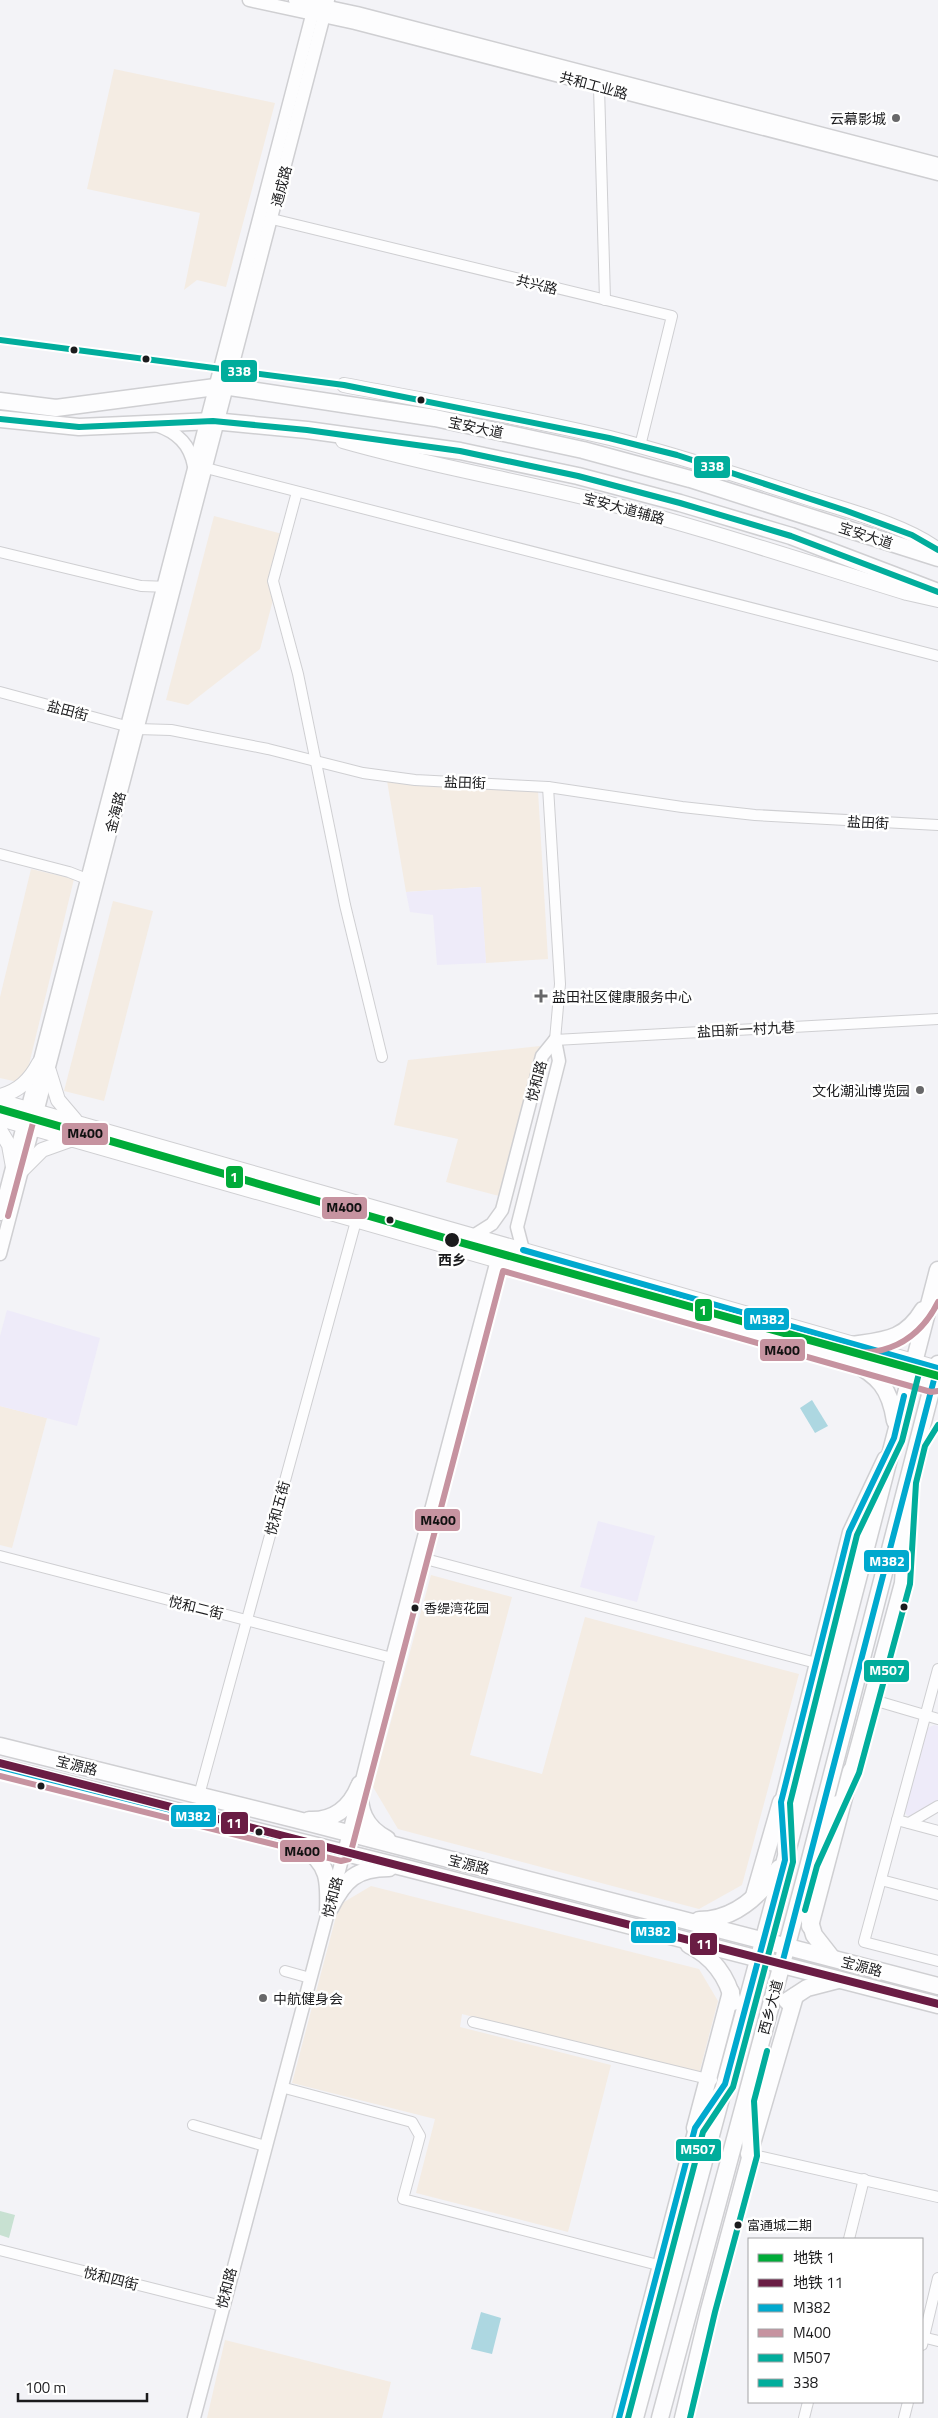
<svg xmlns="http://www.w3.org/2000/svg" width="938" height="2418" font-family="'Titillium Web','Noto Sans SC',sans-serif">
<rect width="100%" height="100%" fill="#f3f3f7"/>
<g fill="#f4ece3">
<path d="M 114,69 L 275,103 L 226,287 L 197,280 L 184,290 L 200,213 L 87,189 Z"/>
<path d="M 214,516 L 290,536 L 260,649 L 188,705 L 166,700 Z"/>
<path d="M 387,781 L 538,791 L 548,959 L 486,963 L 480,887 L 406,892 Z"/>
<path d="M 31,869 L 74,879 L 26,1077 L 18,1082 L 0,1078 L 0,997 Z"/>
<path d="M 113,901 L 153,911 L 104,1101 L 64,1091 Z"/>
<path d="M 540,1046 L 499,1196 L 446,1182 L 458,1139 L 394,1125 L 408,1060 Z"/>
<path d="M 0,1406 L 47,1418 L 12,1548 L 0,1545 Z"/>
<path d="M 431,1575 L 512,1597 L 470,1755 L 542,1774 L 585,1617 L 799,1674 L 742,1885 L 699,1909 L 398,1829 L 373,1787 Z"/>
<path d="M 371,1886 L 699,1969 L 718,2001 L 699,2074 L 462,2014 L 460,2027 L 611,2065 L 568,2232 L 416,2193 L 435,2119 L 292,2083 L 339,1905 Z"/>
<path d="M 225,2340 L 391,2382 L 382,2418 L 207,2418 Z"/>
</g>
<g fill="#eeebf9">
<path d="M 481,887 L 486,963 L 437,965 L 433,915 L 410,912 L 406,892 Z"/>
<path d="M 7,1310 L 100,1338 L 77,1426 L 0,1406 L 0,1336 Z"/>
<path d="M 598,1521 L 655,1536 L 637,1602 L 580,1587 Z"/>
<path d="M 934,1725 L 938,1726 L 938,1801 L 909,1817 L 904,1812 L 924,1730 Z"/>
</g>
<path fill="#c8e1d2" d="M 0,2211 L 15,2215 L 9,2238 L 0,2235 Z"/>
<g fill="#add7e1">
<path d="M 812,1400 L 828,1426 L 815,1433 L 800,1408 Z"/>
<path d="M 481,2312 L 501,2318 L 492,2354 L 471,2349 Z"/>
</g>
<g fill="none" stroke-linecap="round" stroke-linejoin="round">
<defs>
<g id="minor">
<path d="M 599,87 L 605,300"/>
<path d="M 272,219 L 672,316 L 640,446"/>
<path d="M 206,468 L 938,656"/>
<path d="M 297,492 L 273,581 L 298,674 L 345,905 L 382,1057"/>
<path d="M 0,552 L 141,586 L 170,587"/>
<path d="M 0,692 L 137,729 L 171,730 L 268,749 L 363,773 L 415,780 L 548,787 L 682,807 L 755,815 L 938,825"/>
<path d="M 548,787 L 560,984 L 555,1040 L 938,1019"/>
<path d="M 0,854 L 69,872 L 92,881"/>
<path d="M 0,1556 L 392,1658"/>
<path d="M 418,1557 L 816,1663"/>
<path d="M 938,1669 L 864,1942 L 938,1961"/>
<path d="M 870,1699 L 938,1719"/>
<path d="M 199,1795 L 356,1221"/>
<path d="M 897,1820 L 938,1831"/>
<path d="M 909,1823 L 938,1806"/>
<path d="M 881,1880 L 938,1895"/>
<path d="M 285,1971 L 310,1978"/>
<path d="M 473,2022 L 712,2080"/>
<path d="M 281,2087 L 412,2122 L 420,2136 L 403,2199 L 658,2265"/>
<path d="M 193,2125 L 265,2146"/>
<path d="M 749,2154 L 938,2197"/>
<path d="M 849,2239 L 864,2179"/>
<path d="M 0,2250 L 222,2306"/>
<path d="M 922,2337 L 938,2341"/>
<path d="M 922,2345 L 938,2278"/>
<path d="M 804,2418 L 808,2402"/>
<path d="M 904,2418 L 908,2402"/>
</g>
<g id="tertiary">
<path d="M 249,0 L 355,23 L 938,174"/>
<path d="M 295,0 L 357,13 L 938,164"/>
<path d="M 156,425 C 177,432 190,444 194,466"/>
<path d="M 0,1214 L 316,0"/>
<path d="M 473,1236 L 492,1224 L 502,1210 L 542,1056 L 555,1040"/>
<path d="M 523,1250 L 517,1227 L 559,1061 L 555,1040"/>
<path d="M 0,1254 L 328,0"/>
<path d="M 848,1779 L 901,1583 L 906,1509"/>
<path d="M 821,1838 L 837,1802"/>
<path d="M 784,1852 L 781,1802 L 807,1699 L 849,1532 L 884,1458"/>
<path d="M 194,2418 L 349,1833 L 392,1658 L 497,1260"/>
<path d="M 619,2418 L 695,2128 L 721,2090"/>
<path d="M 681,2418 L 707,2310 L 749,2154 L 746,2109"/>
</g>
<g id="secondary">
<path d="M 344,385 C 433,402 523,417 610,438 C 676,455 741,476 805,497 C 845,510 906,525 938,550"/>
<path d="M 343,441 C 426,465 511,479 595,500 C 700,527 803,561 907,593 L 938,600"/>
<path d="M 49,1071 L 58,1100 L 75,1120"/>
<path d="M 0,1096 C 19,1091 30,1080 39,1063"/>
<path d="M 0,1101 L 938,1368"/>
<path d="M 0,1119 L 938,1386"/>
<path d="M 0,1130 L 9,1145 L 13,1167"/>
<path d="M 22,1170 L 42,1150 L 70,1140"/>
</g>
<g id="primary">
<path d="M 0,401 L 56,408 L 223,386 L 435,418 L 583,450 L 690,479 L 938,558"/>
<path d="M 0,419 L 79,427 L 213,421 L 307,430 L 460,451 L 578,476 L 680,503 L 791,536 L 938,592"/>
<path d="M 852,1345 C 885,1340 905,1340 923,1310"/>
<path d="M 850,1361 C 879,1376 890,1388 895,1421"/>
<path d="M 0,1746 L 294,1819 L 938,1986"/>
<path d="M 0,1767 L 406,1868 L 938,2005"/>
<path d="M 360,1784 C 358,1809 364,1827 387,1839"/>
<path d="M 309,1820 C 333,1821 350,1808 359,1786"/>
<path d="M 302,1847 C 330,1863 329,1883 328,1912"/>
<path d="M 754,1896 L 781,1802"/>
<path d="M 330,1908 C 344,1880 356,1868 389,1868"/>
<path d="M 808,1915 L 814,1935 L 832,1958"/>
<path d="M 699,1920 C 734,1920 760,1896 779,1868"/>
<path d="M 810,1926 L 851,1771"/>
<path d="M 689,1945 C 712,1956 728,1977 733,2002"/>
<path d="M 787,2001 L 807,1988 L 838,1980"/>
<path d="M 695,2128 L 731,1992"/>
<path d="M 749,2154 L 795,1996"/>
<path d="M 635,2418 L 785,1860 L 938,1270"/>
<path d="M 660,2418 L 809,1863 L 938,1364"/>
</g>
</defs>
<use href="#minor" stroke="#cfcfd2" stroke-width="12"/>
<use href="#tertiary" stroke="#cfcfd2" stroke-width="15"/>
<use href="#secondary" stroke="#cfcfd2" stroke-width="16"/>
<use href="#primary" stroke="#cfcfd2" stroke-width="19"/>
<use href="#minor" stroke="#fdfdfe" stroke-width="10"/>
<use href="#tertiary" stroke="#fdfdfe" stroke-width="12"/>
<use href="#secondary" stroke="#fdfdfe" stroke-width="14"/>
<use href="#primary" stroke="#fdfdfe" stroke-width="16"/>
<defs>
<g id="bus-1">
<path d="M 523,1250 L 938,1368"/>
<path d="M 0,1767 L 782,1964 L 937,1368"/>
<path d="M 619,2418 L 695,2128 L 725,2084 L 785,1860 L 781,1802 L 849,1532 L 894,1438 L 904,1396"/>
</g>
<g id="bus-2">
<path d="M 8,1216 L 34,1119 L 528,1260"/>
<path d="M 824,1345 C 871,1363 915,1348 938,1302"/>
<path d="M 0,1776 L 341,1861 L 349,1859 L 503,1271 L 931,1392 L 938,1391"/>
</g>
<g id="bus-3">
<path d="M 805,1910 L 817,1866 L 859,1773 L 910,1584 L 916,1483 L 925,1446 L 938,1425"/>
<path d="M 628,2418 L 703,2132 L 733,2087 L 793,1862 L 790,1803 L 857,1535 L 902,1441 L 919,1373 L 936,1377"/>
<path d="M 690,2418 L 715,2312 L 757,2156 L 754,2101 L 767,2051"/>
</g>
<g id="bus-4">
<path d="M 0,340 L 344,385 L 609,438 L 677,455 L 844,510 L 912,535 L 938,550"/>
<path d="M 0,419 L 79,427 L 213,421 L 307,430 L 460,451 L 578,476 L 680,503 L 791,536 L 938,592"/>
</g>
</defs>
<use href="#bus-1" stroke="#fff" stroke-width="10"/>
<use href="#bus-2" stroke="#fff" stroke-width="10"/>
<use href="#bus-3" stroke="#fff" stroke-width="10"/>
<use href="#bus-4" stroke="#fff" stroke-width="10"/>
<use href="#bus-1" stroke="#00a9ce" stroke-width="6"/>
<use href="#bus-2" stroke="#c693a0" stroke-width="6"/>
<use href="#bus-3" stroke="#01ad9c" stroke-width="6"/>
<use href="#bus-4" stroke="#01ad9c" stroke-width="6"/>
<defs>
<path id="metro-1" d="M 0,1109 L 452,1240 L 938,1376"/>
<path id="metro-2" d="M 0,1763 L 938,2004"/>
</defs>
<use href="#metro-1" stroke="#fff" stroke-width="11"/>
<use href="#metro-2" stroke="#fff" stroke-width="11"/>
<use href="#metro-1" stroke="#00ab39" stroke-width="8"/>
<use href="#metro-2" stroke="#6a1d44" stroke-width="8"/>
</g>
<g fill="#676769" stroke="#fff" stroke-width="2">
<circle cx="896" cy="118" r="5"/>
<path d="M538.5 988.5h5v5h5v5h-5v5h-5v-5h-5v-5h5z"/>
<circle cx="920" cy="1090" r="5"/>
<circle cx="263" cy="1998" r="5"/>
</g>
<g fill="#1b1b1d" stroke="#fff" stroke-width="2">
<circle cx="74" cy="350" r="4.5"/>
<circle cx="146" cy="359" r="4.5"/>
<circle cx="421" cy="400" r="4.5"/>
<circle cx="390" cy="1220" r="4.5"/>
<circle cx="452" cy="1240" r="8"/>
<circle cx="904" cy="1607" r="4.5"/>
<circle cx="415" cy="1608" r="4.5"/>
<circle cx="41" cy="1786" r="4.5"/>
<circle cx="259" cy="1832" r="4.5"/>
<circle cx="738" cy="2225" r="4.5"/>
</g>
<g text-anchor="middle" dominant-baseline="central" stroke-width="5" stroke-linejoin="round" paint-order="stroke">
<g font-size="13" fill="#1b1b1d" stroke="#fff" text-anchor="start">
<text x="424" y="1608">香缇湾花园</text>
<text x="747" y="2225">富通城二期</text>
</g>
<g font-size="14" fill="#1b1b1d" stroke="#fff">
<text transform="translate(594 85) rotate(15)">共和工业路</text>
<text transform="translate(281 186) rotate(-75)">通成路</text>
<text transform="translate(537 284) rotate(14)">共兴路</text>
<text transform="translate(476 427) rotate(12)">宝安大道</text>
<text transform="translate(624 508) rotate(15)">宝安大道辅路</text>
<text transform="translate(866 535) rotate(18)">宝安大道</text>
<text transform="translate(68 710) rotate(15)">盐田街</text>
<text transform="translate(465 782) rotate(2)">盐田街</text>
<text transform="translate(115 812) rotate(-75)">金海路</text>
<text transform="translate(868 822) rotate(3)">盐田街</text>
<text transform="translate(746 1029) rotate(-3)">盐田新一村九巷</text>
<text transform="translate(536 1081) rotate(-75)">悦和路</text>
<text transform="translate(277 1508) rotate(-75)">悦和五街</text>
<text transform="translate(196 1607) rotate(14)">悦和二街</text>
<text transform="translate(77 1765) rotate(14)">宝源路</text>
<text transform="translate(469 1864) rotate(14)">宝源路</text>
<text transform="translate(332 1897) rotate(-75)">悦和路</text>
<text transform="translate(862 1966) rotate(15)">宝源路</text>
<text transform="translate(770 2007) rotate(-75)">西乡大道</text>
<text transform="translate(111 2278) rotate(14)">悦和四街</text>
<text transform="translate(226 2288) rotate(-75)">悦和路</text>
</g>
<g font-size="14" fill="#1b1b1d" stroke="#fff" text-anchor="end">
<text x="886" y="118">云幕影城</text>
<text x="552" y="996" text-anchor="start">盐田社区健康服务中心</text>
<text x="910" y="1090">文化潮汕博览园</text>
<text x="273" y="1998" text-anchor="start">中航健身会</text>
</g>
<g font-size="14" font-weight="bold" fill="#1b1b1d" stroke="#fff">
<text x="452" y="1259">西乡</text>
</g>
</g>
<g stroke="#fff" stroke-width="2">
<rect x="220" y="359" width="38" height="24" rx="5" fill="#01ad9c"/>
<rect x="693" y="455" width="38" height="24" rx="5" fill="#01ad9c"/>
<rect x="61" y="1122" width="48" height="24" rx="5" fill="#c693a0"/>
<rect x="225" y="1165" width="19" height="24" rx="5" fill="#00ab39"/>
<rect x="321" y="1196" width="47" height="24" rx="5" fill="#c693a0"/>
<rect x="694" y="1298" width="19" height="24" rx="5" fill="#00ab39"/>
<rect x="743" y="1307" width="47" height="24" rx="5" fill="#00a9ce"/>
<rect x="759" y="1338" width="47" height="24" rx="5" fill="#c693a0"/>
<rect x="414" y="1508" width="47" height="24" rx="5" fill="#c693a0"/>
<rect x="863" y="1549" width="47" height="24" rx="5" fill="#00a9ce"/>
<rect x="863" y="1659" width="47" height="24" rx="5" fill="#01ad9c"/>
<rect x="170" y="1804" width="47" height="24" rx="5" fill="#00a9ce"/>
<rect x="220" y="1811" width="29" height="24" rx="5" fill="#6a1d44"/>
<rect x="279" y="1839" width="47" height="24" rx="5" fill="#c693a0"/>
<rect x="630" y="1920" width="47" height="24" rx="5" fill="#00a9ce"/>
<rect x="689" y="1932" width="29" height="24" rx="5" fill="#6a1d44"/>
<rect x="675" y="2138" width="47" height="24" rx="5" fill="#01ad9c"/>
</g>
<g font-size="14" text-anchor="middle" font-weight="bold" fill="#fff">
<text x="239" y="376">338</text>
<text x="712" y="471">338</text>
<text x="234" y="1182">1</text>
<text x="703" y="1315">1</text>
<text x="767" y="1324">M382</text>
<text x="887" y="1566">M382</text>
<text x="887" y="1675">M507</text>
<text x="193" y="1821">M382</text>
<text x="234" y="1828">11</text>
<text x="653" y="1936">M382</text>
<text x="704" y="1949">11</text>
<text x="698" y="2154">M507</text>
</g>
<g font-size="14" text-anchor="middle" font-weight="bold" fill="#111">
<text x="85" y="1138">M400</text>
<text x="344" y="1212">M400</text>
<text x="782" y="1355">M400</text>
<text x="438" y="1525">M400</text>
<text x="302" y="1856">M400</text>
</g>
<rect x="748" y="2238" width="175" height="165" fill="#ffffff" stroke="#a4a4a5"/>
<rect x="758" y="2254" width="25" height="8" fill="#00ab39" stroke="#a4a4a5"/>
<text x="793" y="2263" font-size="15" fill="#1b1b1d">地铁 1</text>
<rect x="758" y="2279" width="25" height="8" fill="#6a1d44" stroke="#a4a4a5"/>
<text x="793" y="2288" font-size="15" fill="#1b1b1d">地铁 11</text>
<rect x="758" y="2304" width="25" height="8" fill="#00a9ce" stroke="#a4a4a5"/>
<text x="793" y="2313" font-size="15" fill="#1b1b1d">M382</text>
<rect x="758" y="2329" width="25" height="8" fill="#c693a0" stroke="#a4a4a5"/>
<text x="793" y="2338" font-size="15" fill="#1b1b1d">M400</text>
<rect x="758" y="2354" width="25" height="8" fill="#01ad9c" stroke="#a4a4a5"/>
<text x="793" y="2363" font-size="15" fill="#1b1b1d">M507</text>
<rect x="758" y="2379" width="25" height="8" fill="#01ad9c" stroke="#a4a4a5"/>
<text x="793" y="2388" font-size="15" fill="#1b1b1d">338</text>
<path d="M18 2393v8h129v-8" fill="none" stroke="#1b1b1d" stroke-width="2.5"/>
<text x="25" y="2393" font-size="15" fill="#1b1b1d" stroke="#ffffff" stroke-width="4" paint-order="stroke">100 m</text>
</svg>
